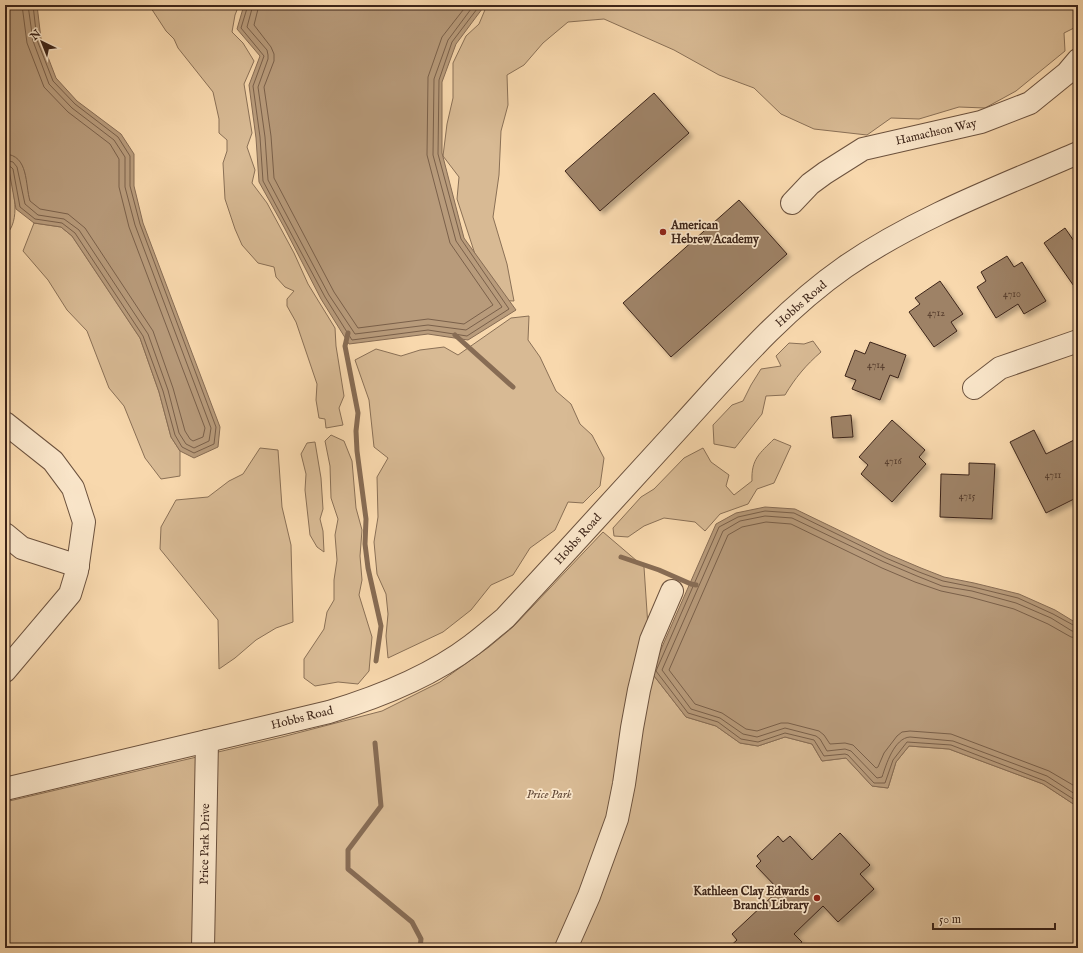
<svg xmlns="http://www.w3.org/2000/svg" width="1083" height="953" font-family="'IM FELL English',serif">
<defs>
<filter id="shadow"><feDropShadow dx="3.5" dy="3.5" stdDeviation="2" flood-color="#0004"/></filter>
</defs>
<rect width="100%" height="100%" fill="#f8d8ad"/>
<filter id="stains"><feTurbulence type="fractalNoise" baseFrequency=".005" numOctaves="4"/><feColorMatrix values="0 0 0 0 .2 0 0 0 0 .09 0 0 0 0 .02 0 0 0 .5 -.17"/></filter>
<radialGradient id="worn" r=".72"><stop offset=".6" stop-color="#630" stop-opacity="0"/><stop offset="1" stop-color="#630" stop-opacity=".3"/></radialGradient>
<g fill="#d8ba94" stroke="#8a7056">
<path d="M 149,5 L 239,5 L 235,15 L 232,32 L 243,43 L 254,61 L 244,84 L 252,133 L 247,147 L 255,170 L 252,183 L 267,203 L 294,253 L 308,284 L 335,328 L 336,346 L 344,396 L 339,408 L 343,425 L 326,428 L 325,419 L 319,418 L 316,400 L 317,384 L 296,322 L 287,306 L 287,299 L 294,291 L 285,287 L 276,277 L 274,267 L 258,263 L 242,245 L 235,229 L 225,199 L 223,163 L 227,151 L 227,140 L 219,133 L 219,119 L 213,92 L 178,48 L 174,39 L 166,31 Z"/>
<path d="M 487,5 L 1078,5 L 1078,26 L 1064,33 L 1065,51 L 1016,91 L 985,108 L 959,107 L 919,119 L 891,118 L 867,135 L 814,129 L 781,114 L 754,88 L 719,75 L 674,50 L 604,19 L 568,22 L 543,43 L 524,65 L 507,75 L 508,105 L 501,131 L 499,175 L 493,217 L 507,264 L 514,301 L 490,300 L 457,199 L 459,177 L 443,156 L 447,124 L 453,98 L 453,63 L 466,36 L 479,24 Z"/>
<path d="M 5,168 L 9,170 C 13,190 22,220 5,236 Z"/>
<path d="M 34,223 L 61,227 L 72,236 L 140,338 L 159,392 L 171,437 L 180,451 L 180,476 L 161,479 L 145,458 L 124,406 L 109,388 L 87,331 L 67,310 L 48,280 L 23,251 Z"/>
<path d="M 529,316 L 528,340 L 540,357 L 556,391 L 571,404 L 580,424 L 592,435 L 604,458 L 600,486 L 583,503 L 568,502 L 555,530 L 530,548 L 513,575 L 491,585 L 471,610 L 443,632 L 388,658 L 386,636 L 388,614 L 386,594 L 377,574 L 374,542 L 378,517 L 377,477 L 388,458 L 374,447 L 369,400 L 355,360 L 376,349 L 401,356 L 420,350 L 444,347 L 458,355 L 511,318 Z"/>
<path d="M 813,341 L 821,352 C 806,365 795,378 785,395 L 766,396 L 762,414 L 735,448 L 714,444 L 713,425 L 732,405 L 743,401 L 751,385 L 761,369 L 781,366 L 776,356 L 789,343 L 804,344 Z"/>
<path d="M 331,435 L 344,441 L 352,461 L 356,508 L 362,530 L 360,556 L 362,580 L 359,595 L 372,637 L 369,671 L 358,684 L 338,682 L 315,686 L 304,678 L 304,659 L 324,629 L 327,612 L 334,600 L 334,580 L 337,560 L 335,535 L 338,519 L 331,498 L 330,466 L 325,441 Z"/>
<path d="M 774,439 L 791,446 L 774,483 L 757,489 L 748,504 L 720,514 L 705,531 L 695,522 L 664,518 L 644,526 L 628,537 L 614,536 L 613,528 L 641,497 L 654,489 L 684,458 L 703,448 L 711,462 L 729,475 L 726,486 L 734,495 L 752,481 C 751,459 760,453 774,439 Z"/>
<path d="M 315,442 L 321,478 L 323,509 L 320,519 L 323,531 L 324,552 L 317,547 L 310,535 L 305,490 L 306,474 L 301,454 L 307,443 Z"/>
<path d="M 260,448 L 278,450 L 282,507 L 291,545 L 293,622 L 276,628 L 256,640 L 235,658 L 219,669 L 218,620 L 160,549 L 161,527 L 176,500 L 208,497 L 229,481 L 243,474 Z"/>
<path d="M 603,532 L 644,567 L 651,672 L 686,717 L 716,726 L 740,743 L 758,746 L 785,737 L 812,744 L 822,761 L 846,758 L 872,786 L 888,788 L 896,762 L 909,746 L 949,749 L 1043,784 L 1078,807 L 1078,948 L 5,948 L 5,802 L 282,737 L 382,711 L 440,682 L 489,647 L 513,627 Z"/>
</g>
<g fill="#b89b7b" stroke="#876c54">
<path d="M 5,5 L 37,5 L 41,39 L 56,78 L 77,101 L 121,134 L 134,154 L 134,186 L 143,223 L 220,427 L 218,447 L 194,458 L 180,451 L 171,437 L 159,392 L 140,338 L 72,236 L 61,227 L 34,223 L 16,209 L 9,170 L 5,168 Z"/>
<path d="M 244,5 L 485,5 L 456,44 L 442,82 L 442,153 L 464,238 L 516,310 L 468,340 L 428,334 L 349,344 L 321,299 L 284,227 L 259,182 L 256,138 L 249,85 L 260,56 L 237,29 Z"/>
<path d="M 765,507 L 795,509 L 888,554 L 921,568 L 944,577 L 974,583 L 1019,594 L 1055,610 L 1078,624 L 1078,807 L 1043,784 L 949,749 L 909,746 L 896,762 L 888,788 L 872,786 L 846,758 L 822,761 L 812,744 L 785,737 L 758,746 L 740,743 L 716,726 L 686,717 L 651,672 L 716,524 L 736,513 Z"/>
</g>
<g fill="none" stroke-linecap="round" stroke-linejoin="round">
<g stroke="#7a604a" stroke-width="1">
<path d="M 248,5 L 241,28 L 264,56 L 253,86 L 260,137 L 263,181 L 325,297 L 352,340 L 428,330 L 467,336 L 509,309 L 461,239 L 438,154 L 439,80 L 452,42 L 480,5"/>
<path d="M 253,5 L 247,27 L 267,50 L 268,55 L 268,59 L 258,87 L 265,137 L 268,180 L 329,295 L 355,334 L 428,325 L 466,330 L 502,307 L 456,241 L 433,155 L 434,79 L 448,40 L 474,5"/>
<path d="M 259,5 L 254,25 L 271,47 L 274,54 L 274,61 L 264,87 L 271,136 L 274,178 L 334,292 L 358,328 L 428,319 L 464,324 L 493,305 L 450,243 L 427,155 L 428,77 L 442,37 L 467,5"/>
<path d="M 5,154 C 29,155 25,185 30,201 L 40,209 L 68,214 L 85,228 L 153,331 L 173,388 L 185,431 L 190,439 L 193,441 L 203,437 L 205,428 L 129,227 L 119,187 L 119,159 L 110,144 L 68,112 L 44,87 L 27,43 L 22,5"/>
<path d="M 5,160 L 13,162 L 17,167 L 25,204 L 38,215 L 64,219 L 79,230 L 148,334 L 168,390 L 179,433 L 186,444 L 194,448 L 209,441 L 211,428 L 135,225 L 125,187 L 125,157 L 114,140 L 72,108 L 49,84 L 33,41 L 28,5"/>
<path d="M 5,165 L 11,167 L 13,169 L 20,207 L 35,219 L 62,223 L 75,233 L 143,336 L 163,391 L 175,435 L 182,447 L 194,453 L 214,444 L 216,427 L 140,224 L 130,186 L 130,156 L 118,137 L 75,104 L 53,81 L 37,40 L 33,5"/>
<path d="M 1078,627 L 1075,626 L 1053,614 L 1018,598 L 973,587 L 943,581 L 919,572 L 886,558 L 794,513 L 765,511 L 738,517 L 719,527 L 656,671 L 688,713 L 718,722 L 741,739 L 758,742 L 785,733 L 814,740 L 824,756 L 845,754 L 848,755 L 874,783 L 885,783 L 893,760 L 907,742 L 951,745 L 1045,781 L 1078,802"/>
<path d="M 1078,632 L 1072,631 L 1051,618 L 1016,603 L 972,591 L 942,586 L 917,576 L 884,562 L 792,518 L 765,516 L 740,521 L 723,531 L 662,670 L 691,709 L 720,718 L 743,734 L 757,737 L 785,728 L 816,736 L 820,739 L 827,751 L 845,749 L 851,751 L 877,778 L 882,777 C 886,765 894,738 910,737 L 953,741 L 1047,776 L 1078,796"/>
<path d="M 1078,638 L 1071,637 L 1048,624 L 1014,609 L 970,597 L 941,591 L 915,582 L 882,568 L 791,524 L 766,522 L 742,527 L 728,535 L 669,670 L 695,704 L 722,713 L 746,729 L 757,731 L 781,723 L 788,723 L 819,731 L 824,735 L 830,744 L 845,743 L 853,745 L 876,768 L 878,767 L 884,753 L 897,736 L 902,732 L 910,731 L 951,734 L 1049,771 L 1078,788"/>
</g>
<g stroke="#876c54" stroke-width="5">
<path d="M 348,333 L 345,346 L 358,413 L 356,431 L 357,451 L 366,519 L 365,544 L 368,568 L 381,626 L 376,661"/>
<path d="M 455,335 L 513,387"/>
<path d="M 621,557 L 659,570 L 691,584 L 696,585"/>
<path d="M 375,743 L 381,806 L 348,850 L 348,869 L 412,922 L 421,939 L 420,948"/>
</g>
</g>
<g fill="#9e8266" stroke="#3d2519" filter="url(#shadow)">
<path d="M 654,93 L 689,133 L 600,211 L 565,171 Z"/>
<path d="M 739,200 L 787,254 L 671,357 L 623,303 Z"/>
<path d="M 1065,228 L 1078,247 L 1078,292 L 1044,243 Z"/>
<path d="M 1007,256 L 1014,267 L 1022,262 L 1046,301 L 1024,314 L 1018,304 L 996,318 L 977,287 L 986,281 L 981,272 Z"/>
<path d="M 940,281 L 963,314 L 951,322 L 957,331 L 934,347 L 909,312 L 920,304 L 915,298 Z"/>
<path d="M 870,342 L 906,355 L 898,378 L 890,375 L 880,400 L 852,389 L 856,380 L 845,376 L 855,350 L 865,354 Z"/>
<path d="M 851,415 L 853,437 L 833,438 L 831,417 Z"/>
<path d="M 892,420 L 925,450 L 919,457 L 926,464 L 892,502 L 861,474 L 868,465 L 859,457 Z"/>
<path d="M 1034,430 L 1046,454 L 1078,438 L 1078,497 L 1046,513 L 1010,442 Z"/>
<path d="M 969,463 L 995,464 L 992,519 L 940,517 L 941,474 L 969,475 Z"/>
<path d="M 840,833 L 870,865 L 860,874 L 874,889 L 838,922 L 823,906 L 794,934 L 802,942 L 795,948 L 728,948 L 737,940 L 732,934 L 779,890 L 756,866 L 761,861 L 757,856 L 778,836 L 783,842 L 790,836 L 812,860 Z"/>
</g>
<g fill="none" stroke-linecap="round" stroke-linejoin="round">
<defs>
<g id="minor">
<path d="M 792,203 L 810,184 L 825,173 L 863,149 L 981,122 L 1030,103 L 1067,73 L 1078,60"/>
<path d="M 974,388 L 1000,368 L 1078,341"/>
<path d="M 5,423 L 53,461 L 73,488 L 84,522 L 77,571 L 70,594 L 5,671"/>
<path d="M 5,534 L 22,548 L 78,566"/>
<path d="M 5,789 L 329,712 C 379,697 430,677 472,645 C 483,637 494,627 505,618 C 564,554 622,491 681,426 C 732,370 782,311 845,267 C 916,218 999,187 1078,153"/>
<path d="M 203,948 L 207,741"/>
<path d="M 566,948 L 589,896 L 617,819 L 624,784 L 632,728 L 639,690 L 651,640 L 672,591"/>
</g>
</defs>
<use href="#minor" stroke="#6c523e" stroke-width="24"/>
<use href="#minor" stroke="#fae6ca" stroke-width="22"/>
</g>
<g fill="#8f2418" stroke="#fae6ca" stroke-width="1.5">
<circle cx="663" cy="232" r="4"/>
<circle cx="817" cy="898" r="4"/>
</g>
<g text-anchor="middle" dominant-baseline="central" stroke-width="3.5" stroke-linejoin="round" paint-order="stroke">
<g font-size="10" fill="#553c2c">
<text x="1012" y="294">4710</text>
<text x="936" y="313">4712</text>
<text x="876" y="365">4714</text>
<text x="893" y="461">4716</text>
<text x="1053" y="475">4711</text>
<text x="967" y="496">4715</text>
</g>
<g font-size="12" fill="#3d2519" stroke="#fae6ca">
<text transform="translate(936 132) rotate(-13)">Hamachson Way</text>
<text transform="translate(801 304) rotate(-41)">Hobbs Road</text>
<text transform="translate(578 539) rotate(-48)">Hobbs Road</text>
<text transform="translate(302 718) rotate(-14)">Hobbs Road</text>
<text transform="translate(205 844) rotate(-89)">Price Park Drive</text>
</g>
<g font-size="12" font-weight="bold" fill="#3d2519" stroke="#fae6ca" text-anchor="start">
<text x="671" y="225">American<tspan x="671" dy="14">Hebrew Academy</tspan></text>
<text x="809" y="891" text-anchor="end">Kathleen Clay Edwards<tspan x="809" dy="14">Branch Library</tspan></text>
</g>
<g font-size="12" font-style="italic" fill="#644a38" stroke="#fae6ca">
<text x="549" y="794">Price Park</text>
</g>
</g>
<rect width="1083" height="953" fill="none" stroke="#f8d8ad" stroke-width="20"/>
<rect x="6" y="6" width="1071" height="941" fill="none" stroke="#3d2519" stroke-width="2"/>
<rect x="10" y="10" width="1063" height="933" fill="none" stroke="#3d2519"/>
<g transform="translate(42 42) rotate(317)" stroke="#fae6ca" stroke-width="3" paint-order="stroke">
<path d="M0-3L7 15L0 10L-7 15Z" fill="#3d2519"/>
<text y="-6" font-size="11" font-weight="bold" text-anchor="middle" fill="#3d2519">N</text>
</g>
<path d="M933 923v6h122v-6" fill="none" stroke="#3d2519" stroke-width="2"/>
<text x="939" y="923" font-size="12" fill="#3d2519" stroke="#fae6ca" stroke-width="3" paint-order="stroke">50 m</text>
<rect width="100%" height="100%" filter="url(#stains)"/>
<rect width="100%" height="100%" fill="url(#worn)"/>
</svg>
